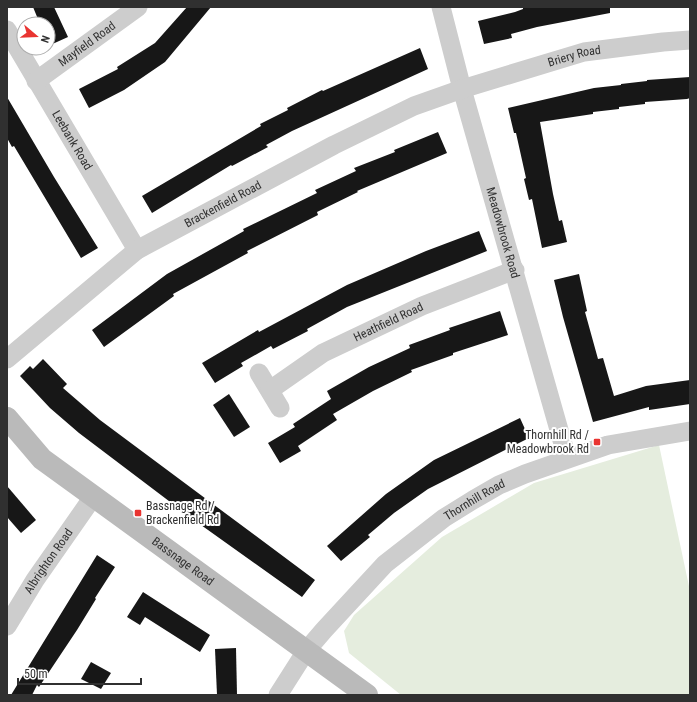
<svg xmlns="http://www.w3.org/2000/svg" width="697" height="702" font-family="'Roboto Condensed',sans-serif">
<rect width="100%" height="100%" fill="#fff"/>
<path fill="#e5edde" d="M 659,445 L 690,591 L 690,695 L 401,695 L 349,653 L 344,631 L 354,615 L 442,537 L 534,483 Z"/>
<g fill="#171717">
<path d="M 33,7 L 54,7 L 68,37 L 48,46 L 48,24 L 40,24 Z"/>
<path d="M 187,7 L 211,7 L 165,62 L 124,90 L 89,108 L 79,89 L 118,69 L 117,67 L 155,43 Z"/>
<path d="M 523,7 L 610,7 L 610,13 L 537,27 L 511,34 L 512,38 L 484,44 L 478,21 L 515,12 L 523,9 Z"/>
<path d="M 420,48 L 428,69 L 292,131 L 266,145 L 268,147 L 232,166 L 231,165 L 152,213 L 142,196 L 261,126 L 260,124 L 288,110 L 287,108 L 322,90 L 323,91 Z"/>
<path d="M 690,77 L 690,98 L 687,99 L 645,102 L 645,104 L 619,107 L 619,109 L 593,112 L 593,114 L 540,122 L 553,194 L 559,221 L 562,220 L 567,242 L 542,248 L 532,199 L 529,200 L 524,179 L 526,178 L 516,133 L 514,133 L 508,108 L 594,88 L 621,85 L 621,84 L 647,81 L 647,80 Z"/>
<path d="M 7,97 L 54,177 L 98,248 L 81,258 L 14,146 L 12,147 L 7,138 Z"/>
<path d="M 438,132 L 447,153 L 357,191 L 358,192 L 317,212 L 318,215 L 247,251 L 248,253 L 173,294 L 174,296 L 104,347 L 92,330 L 167,274 L 244,231 L 243,229 L 317,193 L 315,190 L 356,171 L 354,168 L 395,152 L 394,150 Z"/>
<path d="M 479,231 L 487,251 L 347,307 L 307,329 L 308,331 L 273,349 L 271,346 L 241,363 L 243,366 L 215,383 L 202,363 L 258,330 L 259,332 L 347,285 L 426,251 Z"/>
<path d="M 579,274 L 587,311 L 585,312 L 598,359 L 603,358 L 614,396 L 646,386 L 690,380 L 690,404 L 649,410 L 649,407 L 593,422 L 563,317 L 554,280 Z"/>
<path d="M 500,311 L 508,335 L 453,353 L 453,355 L 411,370 L 412,372 L 373,391 L 333,414 L 337,420 L 298,446 L 301,451 L 280,463 L 268,443 L 295,427 L 293,424 L 331,399 L 327,391 L 369,367 L 410,348 L 409,345 L 450,330 L 449,328 Z"/>
<path d="M 43,359 L 67,384 L 63,388 L 100,420 L 315,580 L 302,597 L 194,520 L 79,433 L 50,408 L 20,376 L 30,366 L 33,369 Z"/>
<path d="M 229,394 L 250,427 L 234,437 L 213,405 Z"/>
<path d="M 520,418 L 529,438 L 428,489 L 394,513 L 368,535 L 370,537 L 341,561 L 327,546 L 386,494 L 434,460 Z"/>
<path d="M 7,486 L 36,520 L 21,533 L 7,517 Z"/>
<path d="M 97,555 L 115,567 L 95,598 L 96,599 L 77,630 L 39,687 L 37,685 L 32,695 L 11,695 Z"/>
<path d="M 143,592 L 210,635 L 200,652 L 145,617 L 140,625 L 127,617 Z"/>
<path d="M 236,648 L 237,695 L 217,695 L 215,649 Z"/>
<path d="M 91,662 L 111,673 L 101,689 L 81,679 Z"/>
</g>
<g fill="none" stroke-linecap="round" stroke-linejoin="round">
<g stroke="#cdcdcd" stroke-width="19">
<path id="s1" d="M 441,7 L 462,89 L 567,458"/>
<path id="s2" d="M 7,30 L 137,250"/>
<path id="s3" d="M 36,81 L 138,7"/>
<path id="s4" d="M 7,359 L 137,250 L 334,145 L 414,106 L 462,89 L 584,52 L 663,42 L 690,40"/>
<path d="M 259,373 L 280,408"/>
<path id="s5" d="M 270,390 L 323,353 L 422,306 L 515,270"/>
<path id="s6" d="M 7,626 L 35,580 L 93,497"/>
<path id="s7" d="M 278,695 L 306,651 L 324,630 L 385,564 L 444,518 L 473,500 L 499,485 L 525,474 L 608,445 L 690,431"/>
</g>
<path stroke="#bababa" stroke-width="22" id="s8" d="M 7,418 L 42,459 L 367,695"/>
</g>
<g fill="#e93431" stroke="#fff" stroke-width="1.5">
<rect x="593" y="438" width="8" height="8" rx="2"/>
<rect x="134" y="509" width="8" height="8" rx="2"/>
</g>
<g text-anchor="middle" dominant-baseline="central" stroke-width="4" stroke-linejoin="round" paint-order="stroke">
<g font-size="12" fill="#303030" stroke="#fff">
<text stroke="none"><textPath href="#s3" startOffset="63">Mayfield Road</textPath></text>
<text stroke="none"><textPath href="#s4" startOffset="650">Briery Road</textPath></text>
<text stroke="none"><textPath href="#s2" startOffset="128">Leebank Road</textPath></text>
<text stroke="none"><textPath href="#s4" startOffset="267">Brackenfield Road</textPath></text>
<text stroke="none"><textPath href="#s1" startOffset="234">Meadowbrook Road</textPath></text>
<text stroke="none"><textPath href="#s5" startOffset="137">Heathfield Road</textPath></text>
<text stroke="none"><textPath href="#s7" startOffset="280">Thornhill Road</textPath></text>
<text stroke="none"><textPath href="#s6" startOffset="77">Albrighton Road</textPath></text>
<text stroke="none"><textPath href="#s8" startOffset="228">Bassnage Road</textPath></text>
</g>
<g font-size="12" fill="#303030" stroke="#fff" text-anchor="end">
<text x="589" y="435">Thornhill Rd /<tspan x="589" dy="14">Meadowbrook Rd</tspan></text>
<text x="146" y="506" text-anchor="start">Bassnage Rd /<tspan x="146" dy="14">Brackenfield Rd</tspan></text>
</g>
</g>
<rect width="697" height="702" fill="none" stroke="#303030" stroke-width="16"/>
<g transform="translate(36 36) rotate(109)"><circle r="19" fill="#ffffff" stroke="#acacac"/>
<path d="M0-3L7 15L0 10L-7 15Z" fill="#e93431"/>
<text y="-6" font-size="11" font-weight="bold" text-anchor="middle" fill="#303030">N</text>
</g>
<path d="M18 678v6h123v-6" fill="none" stroke="#303030" stroke-width="2"/>
<text x="24" y="678" font-size="12" fill="#303030" stroke="#ffffff" stroke-width="3" paint-order="stroke">50 m</text>
</svg>
